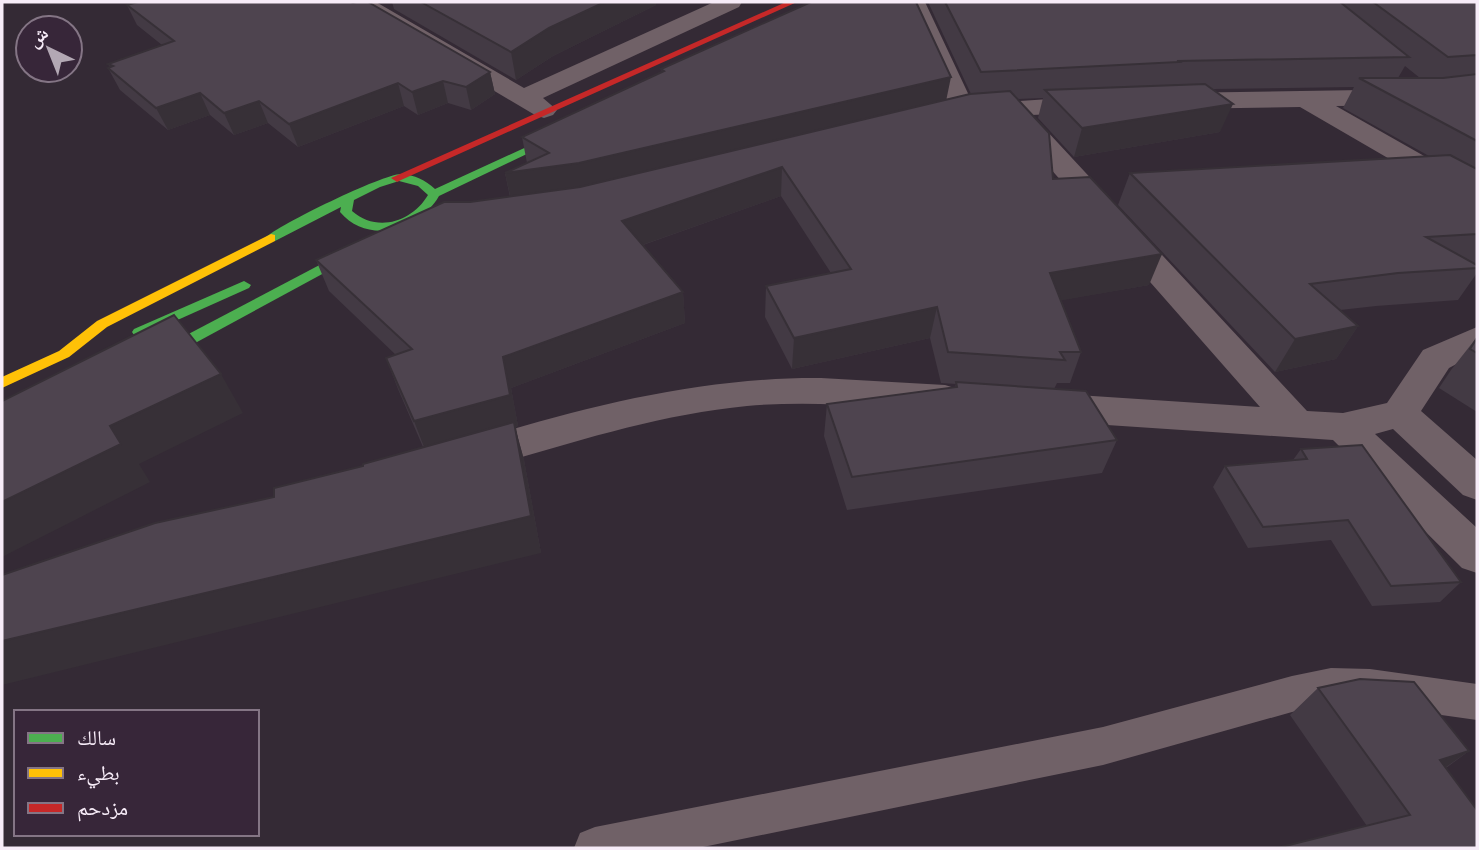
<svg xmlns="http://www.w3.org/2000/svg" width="1479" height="850" font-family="'Titillium Web','Noto Naskh Arabic',sans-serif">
<rect width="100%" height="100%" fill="#342a35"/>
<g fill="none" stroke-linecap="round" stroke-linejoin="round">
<path fill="#706167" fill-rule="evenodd" d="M 1331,668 L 1370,669 L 1477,684 L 1477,720 L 1370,705 L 1331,704 L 1292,712 L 1103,765 L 698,848 L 574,848 L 580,833 L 595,827 L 1103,727 L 1292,676 Z"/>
<g fill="#706167" fill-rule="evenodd">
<path d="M 350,2 L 376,2 L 524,88 L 714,2 L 742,2 L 739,7 L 543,98 L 557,110 L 553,115 L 544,118 L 535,115 L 353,7 Z"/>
<path d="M 903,2 L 925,2 L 973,104 L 1094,96 L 1103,99 L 1107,104 L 1103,109 L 1094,112 L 1032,115 L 1307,411 L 1343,413 L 1387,403 L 1423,350 L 1477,327 L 1477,353 L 1449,368 L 1421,411 L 1477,460 L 1477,500 L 1463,495 L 1393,429 L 1375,434 L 1477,528 L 1477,573 L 1462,568 L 1333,440 L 1047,421 L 1034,417 L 1028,407 L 1034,397 L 1047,393 L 1260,407 L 1005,117 L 964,120 L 955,118 Z"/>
<path d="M 1477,84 L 1477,99 L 1425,105 L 1336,106 L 1477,186 L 1477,207 L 1467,204 L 1300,107 L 1175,109 L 1166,106 L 1162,101 L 1166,96 L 1175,93 L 1425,89 Z"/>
<path d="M 821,378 L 945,385 L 958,389 L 964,398 L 958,407 L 945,411 C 879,407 813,400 747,406 C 653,415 562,446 471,472 L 457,468 L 451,457 L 457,446 C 575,409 697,377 821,378 Z"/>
</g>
<g fill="#4caf50" fill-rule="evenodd">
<path d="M 568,128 L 577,130 L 439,196 C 419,231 368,245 340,212 L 341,207 L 275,241 L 267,241 L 265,238 C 278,225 383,174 401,174 C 415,175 425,180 435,189 ZM 399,181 L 418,186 L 428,195 C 412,222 377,233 352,211 L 354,200 L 380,187 Z"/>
<path d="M 367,240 L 373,244 L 372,247 L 151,367 L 146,368 L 139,363 L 141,359 Z"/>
<path d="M 244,281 L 251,285 L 249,288 L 144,335 L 134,335 L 132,332 L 134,329 Z"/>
</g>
<path fill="#ffc107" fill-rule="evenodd" d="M 271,234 L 275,235 L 275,241 L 107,327 L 69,357 L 2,388 L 2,377 L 59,351 L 97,321 Z"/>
<path fill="#c62828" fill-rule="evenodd" d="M 786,2 L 797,2 L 401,180 L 397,182 L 391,178 Z"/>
</g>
<g fill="#433a44" fill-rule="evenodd">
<path d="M 392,2 L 655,2 L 656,5 L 553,56 L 516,80 L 394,9 Z"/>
<path d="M 928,2 L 1477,2 L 1477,273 L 1458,300 L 1376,306 L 1340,310 L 1358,326 L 1336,359 L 1275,372 L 1118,205 L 1130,173 L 1429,156 L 1343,108 L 1354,87 L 1213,89 L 1220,132 L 1074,157 L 1038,118 L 1043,98 L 1018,99 L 1053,179 L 1149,285 L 1061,300 L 1081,352 L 1070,383 L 1057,383 L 1054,389 L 1117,440 L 1102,473 L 847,510 L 824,436 L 827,404 L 955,387 L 956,384 L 941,383 L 930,338 L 792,369 L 765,317 L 766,286 L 831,273 L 781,196 L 643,245 L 683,292 L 685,323 L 511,388 L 518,426 L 515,427 L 524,460 L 541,553 L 274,497 L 363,466 L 423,447 L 398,389 L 386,358 L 396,355 L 329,291 L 316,260 L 470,202 L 510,197 L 505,173 L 527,163 L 522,137 L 662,72 L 661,69 L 947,100 L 971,94 ZM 1405,66 L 1420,78 L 1398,78 Z"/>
<path d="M 127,5 L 490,72 L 495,94 L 471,110 L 448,103 L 418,115 L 404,106 L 298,147 L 268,123 L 234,135 L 210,115 L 168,130 L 120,90 L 108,68 L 110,67 L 108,64 L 162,45 L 137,25 Z"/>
<path d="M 1477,337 L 1477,412 L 1439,388 L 1451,370 Z"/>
<path d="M 1301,449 L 1461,582 L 1440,602 L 1372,606 L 1331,540 L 1248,548 L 1213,487 L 1225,466 L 1293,460 Z"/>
<path d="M 1318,688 L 1469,751 L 1446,768 L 1477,810 L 1367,826 L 1290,715 Z"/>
</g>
<g fill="#373037">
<path d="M 605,2 L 655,2 L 656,5 L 553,56 L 516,80 L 511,52 L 549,28 Z"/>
<path d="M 490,72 L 495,94 L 471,110 L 466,87 Z"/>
<path d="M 951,77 L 945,106 L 512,204 L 505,173 Z"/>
<path d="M 443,81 L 448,103 L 418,115 L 412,92 Z"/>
<path d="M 398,83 L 404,106 L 298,147 L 289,124 Z"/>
<path d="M 200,93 L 210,115 L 168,130 L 156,108 Z"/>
<path d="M 259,101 L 268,123 L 234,135 L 224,113 Z"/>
<path d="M 1233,104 L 1220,132 L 1074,157 L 1082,128 Z"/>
<path d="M 782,167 L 781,196 L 625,251 L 622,221 Z"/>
<path d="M 1162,254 L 1149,285 L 1041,304 L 1050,273 Z"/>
<path d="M 683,292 L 685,323 L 511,388 L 518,426 L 515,427 L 524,460 L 541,553 L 2,685 L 2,641 L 426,452 L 414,421 L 503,357 Z"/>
<path d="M 937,307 L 930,338 L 792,369 L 794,338 Z"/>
<path d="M 1358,326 L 1336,359 L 1275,372 L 1295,339 Z"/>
<path d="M 221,374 L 243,413 L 139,464 L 150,482 L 2,557 L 2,502 L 110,426 Z"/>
<path d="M 1469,751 L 1433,776 L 1440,760 Z"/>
</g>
<g fill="#4e444f" stroke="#373037" stroke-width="2">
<path d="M 138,2 L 351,2 L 353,3 L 356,2 L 368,2 L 490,72 L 466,87 L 443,81 L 412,92 L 398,83 L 289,124 L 259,101 L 224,113 L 200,93 L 156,108 L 108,68 L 113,66 L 108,64 L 174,41 L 127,5 Z"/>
<path d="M 421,2 L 605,2 L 549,28 L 511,52 Z"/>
<path d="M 811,2 L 916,2 L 951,77 L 579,163 L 505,173 L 549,153 L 522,137 L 664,71 L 661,69 Z"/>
<path d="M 945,2 L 1340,2 L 1409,57 L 1177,61 L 1179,62 L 981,72 Z"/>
<path d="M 1373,2 L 1477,2 L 1477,55 L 1448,57 Z"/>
<path d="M 1477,74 L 1477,141 L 1359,78 L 1443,78 Z"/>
<path d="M 1205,84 L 1233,104 L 1082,128 L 1045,90 Z"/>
<path d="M 1010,91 L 1049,133 L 1053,179 L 1090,177 L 1162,254 L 1050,273 L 1081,352 L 1060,352 L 1065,360 L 948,352 L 937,307 L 794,338 L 766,286 L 851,269 L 782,167 L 622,221 L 683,292 L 503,357 L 510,395 L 414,421 L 386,358 L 412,349 L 316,260 L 444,202 L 470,202 L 580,187 L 970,94 Z"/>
<path d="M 1450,155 L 1477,169 L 1477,234 L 1426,237 L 1477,265 L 1477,268 L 1398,273 L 1310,284 L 1358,326 L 1295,339 L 1130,173 Z"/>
<path d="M 174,315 L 221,374 L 110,426 L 121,444 L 2,502 L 2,401 Z"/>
<path d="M 1477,338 L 1477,353 L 1470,349 Z"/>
<path d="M 956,382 L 1086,391 L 1117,440 L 852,477 L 827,404 L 957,387 Z"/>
<path d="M 514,422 L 531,516 L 2,641 L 2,575 L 155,523 L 274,497 L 274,488 L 363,466 L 363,464 Z"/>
<path d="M 1362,445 L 1461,582 L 1391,586 L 1348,520 L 1263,527 L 1225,466 L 1307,459 L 1301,449 Z"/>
<path d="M 1360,679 L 1414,682 L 1469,751 L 1440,760 L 1477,810 L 1477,848 L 1277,848 L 1410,815 L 1318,688 Z"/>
</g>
<rect width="1479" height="850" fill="none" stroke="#f7ecf8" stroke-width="7"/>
<rect x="14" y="710" width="245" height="126" fill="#372639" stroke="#847585" stroke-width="2"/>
<rect x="28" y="733" width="35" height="10" fill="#4caf50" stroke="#847585" stroke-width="2"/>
<text x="77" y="745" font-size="21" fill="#f7ecf8">سالك</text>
<rect x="28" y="768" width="35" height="10" fill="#ffc107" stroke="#847585" stroke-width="2"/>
<text x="77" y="780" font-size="21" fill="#f7ecf8">بطيء</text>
<rect x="28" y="803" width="35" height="10" fill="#c62828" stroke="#847585" stroke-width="2"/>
<text x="77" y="815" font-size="21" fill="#f7ecf8">مزدحم</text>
<g transform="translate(49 49) rotate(317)"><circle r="33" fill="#372639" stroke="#847585" stroke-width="2"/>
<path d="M0-5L12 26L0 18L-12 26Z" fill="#b3a8b4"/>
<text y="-10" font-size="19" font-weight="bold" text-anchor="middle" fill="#f7ecf8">ش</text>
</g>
</svg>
